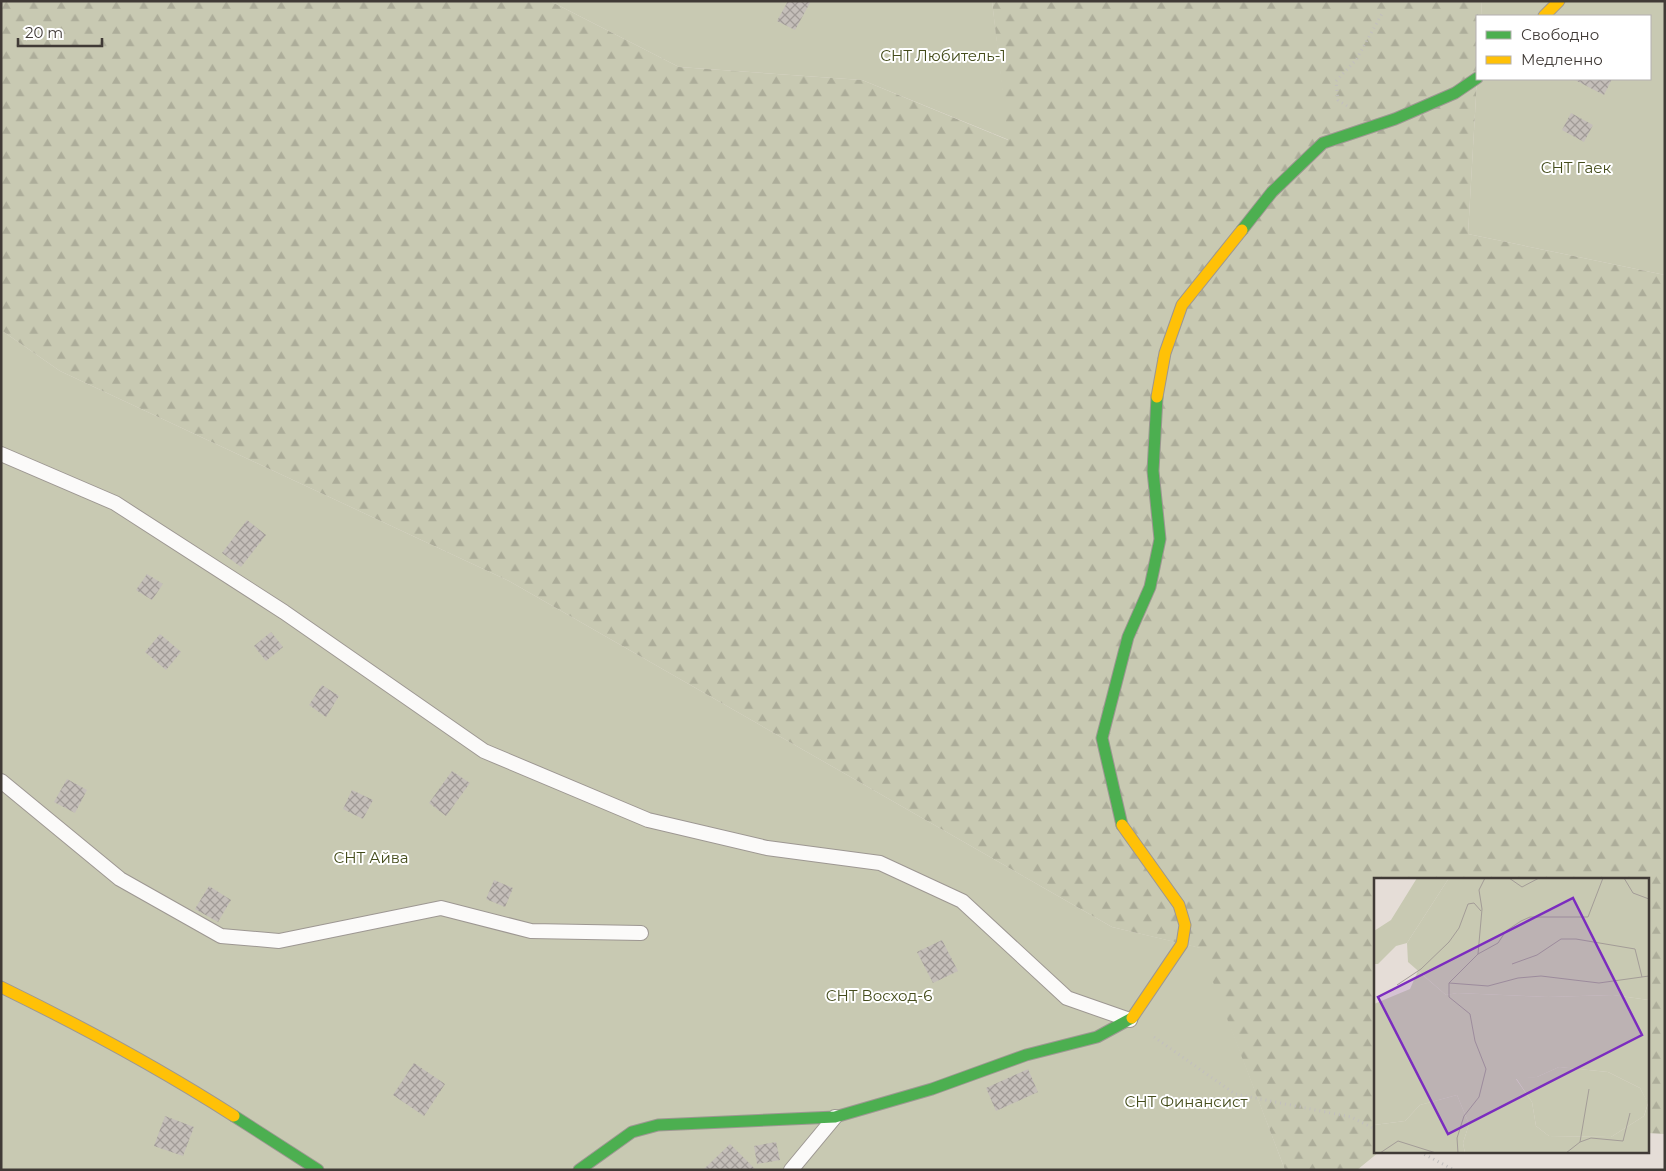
<svg xmlns="http://www.w3.org/2000/svg" width="1666" height="1171" font-family="Montserrat,sans-serif">
<defs>
<pattern id="forest-firs" width="22" height="20" patternUnits="userSpaceOnUse" patternTransform="scale(1.25)"><rect width="22" height="20" fill="#c8c9b2"/><path d="M5 1l3.5 6h-7zM16 11l3.5 6h-7z" fill="#adad9a"/></pattern>
<pattern id="building-cross-hatch" width="8" height="8" patternUnits="userSpaceOnUse" patternTransform="scale(1.25)"><rect width="8" height="8" fill="#c4beb9"/><path d="M0 0l8 8M0 8l8-8" fill="none" stroke="#a19b97"/></pattern>
</defs>
<rect width="100%" height="100%" fill="#e5ddd7"/>
<g fill="#c8c9b2">
<path d="M 550,1 L 992,1 L 1009,140 L 862,80 L 679,67 Z"/>
<path d="M 1482,1 L 1665,1 L 1665,275 L 1468,234 L 1477,79 L 1650,79 L 1650,16 L 1481,16 Z"/>
<path d="M 1,330 L 60,371 L 509,581 L 1112,927 L 1201,948 L 1285,1170 L 1,1170 Z"/>
</g>
<path fill="url(#forest-firs)" d="M 1,1 L 550,1 L 679,67 L 862,80 L 1008,140 L 992,1 L 1482,1 L 1481,16 L 1477,16 L 1477,79 L 1468,234 L 1665,275 L 1665,1134 L 1647,1133 L 1647,880 L 1375,880 L 1375,1152 L 1379,1152 L 1357,1170 L 1285,1170 L 1200,948 L 1112,927 L 509,581 L 60,371 L 1,330 Z"/>
<g fill="url(#building-cross-hatch)">
<path d="M 788,1 L 811,1 L 795,30 L 777,21 Z"/>
<path d="M 1573,79 L 1612,79 L 1604,95 Z"/>
<path d="M 1571,113 L 1593,125 L 1584,142 L 1562,130 Z"/>
<path d="M 247,520 L 266,535 L 241,567 L 222,553 Z"/>
<path d="M 147,574 L 163,584 L 152,600 L 136,590 Z"/>
<path d="M 271,632 L 283,647 L 266,661 L 254,646 Z"/>
<path d="M 160,634 L 181,652 L 166,670 L 145,652 Z"/>
<path d="M 322,685 L 339,696 L 326,717 L 309,705 Z"/>
<path d="M 452,771 L 470,783 L 446,816 L 429,803 Z"/>
<path d="M 67,779 L 87,790 L 75,813 L 54,802 Z"/>
<path d="M 352,790 L 373,800 L 363,819 L 343,809 Z"/>
<path d="M 494,880 L 513,888 L 505,907 L 486,899 Z"/>
<path d="M 209,886 L 231,900 L 218,922 L 195,909 Z"/>
<path d="M 942,940 L 958,971 L 933,983 L 917,952 Z"/>
<path d="M 414,1063 L 445,1084 L 424,1116 L 393,1095 Z"/>
<path d="M 1028,1069 L 1038,1092 L 996,1111 L 986,1088 Z"/>
<path d="M 165,1116 L 194,1127 L 183,1156 L 154,1146 Z"/>
<path d="M 776,1142 L 780,1160 L 757,1164 L 754,1146 Z"/>
<path d="M 730,1144 L 756,1170 L 703,1170 Z"/>
</g>
<g fill="none" stroke-linecap="round" stroke-linejoin="round">
<defs>
<g id="lane">
<path d="M 1,454 L 115,503 L 284,612 L 484,751 L 648,820 L 767,848 L 880,863 L 962,901 L 1067,998 L 1130,1020"/>
<path d="M 1,781 L 120,879 L 221,936 L 279,941 L 441,908 L 531,931 L 641,933"/>
<path d="M 791,1170 L 835,1117"/>
</g>
<g id="fast">
<path d="M 1242,230 L 1272,192 L 1323,143 L 1395,119 L 1455,93 L 1477,78"/>
<path d="M 1122,825 L 1102,738 L 1128,637 L 1150,587 L 1160,539 L 1153,471 L 1157,397"/>
<path d="M 234,1116 L 318,1170"/>
<path d="M 579,1170 L 632,1132 L 658,1125 L 835,1117 L 932,1089 L 1026,1055 L 1097,1037 L 1132,1018"/>
</g>
<g id="slow">
<path d="M 1544,16 L 1559,1"/>
<path d="M 1157,397 L 1165,353 L 1182,305 L 1242,230"/>
<path d="M 1122,825 L 1179,905 L 1185,925 L 1182,944 L 1132,1018"/>
<path d="M 1,987 C 81,1026 159,1068 234,1116"/>
</g>
</defs>
<use href="#lane" stroke="#9d9792" stroke-width="16"/>
<use href="#fast" stroke="#9d9792" stroke-width="13"/>
<use href="#slow" stroke="#9d9792" stroke-width="13"/>
<g stroke="#c2bfbe" stroke-width="3" stroke-dasharray="1 4" stroke-linecap="butt">
<path d="M 1347,106 L 1338,100 L 1336,81 L 1356,60 L 1383,12"/>
<path d="M 1154,1037 L 1235,1094 L 1351,1117 L 1375,1129"/>
<path d="M 1420,1152 L 1454,1170"/>
</g>
<use href="#lane" stroke="#fbfaf9" stroke-width="14"/>
<use href="#fast" stroke="#4caf50" stroke-width="11"/>
<use href="#slow" stroke="#ffc107" stroke-width="11"/>
</g>
<g text-anchor="middle" dominant-baseline="central" stroke-width="4" stroke-linejoin="round" paint-order="stroke">
<g font-size="15" fill="#444c1b" stroke="#fff">
<text x="943" y="55">СНТ Любитель-1</text>
<text x="1576" y="167">СНТ Гаек</text>
<text x="371" y="857">СНТ Айва</text>
<text x="879" y="995">СНТ Восход-6</text>
<text x="1186" y="1101">СНТ Финансист</text>
</g>
</g>
<g transform="translate(1374 878)">
<rect width="275" height="275" fill="#e5ddd7"/>
<path d="M 75,0 L 275,0 L 275,122 L 239,117 L 174,119 L 83,115 L 72,117 L 34,84 L 33,65 ZM 185,189 L 234,194 L 266,210 L 274,225 L 270,238 L 237,259 L 175,258 L 162,248 L 158,224 L 142,200 L 163,199 ZM 83,217 L 95,246 L 89,265 L 91,275 L 0,275 L 0,247 L 31,243 L 46,227 Z" fill="#c8c9b2"/>
<path d="M 43,0 L 75,0 L 33,65 L 22,68 L 4,86 L 0,86 L 0,53 L 17,42 ZM 44,93 L 72,117 L 83,115 L 174,119 L 239,117 L 275,122 L 275,275 L 91,275 L 89,265 L 95,246 L 83,217 L 46,227 L 31,243 L 0,247 L 0,126 L 36,111 ZM 185,189 L 234,194 L 266,210 L 274,226 L 270,238 L 237,259 L 175,258 L 162,248 L 158,224 L 142,201 L 163,199 Z" fill="#c8c9b2" fill-rule="evenodd"/>
<path fill="none" stroke="#a39c97" stroke-width="1" d="M 135,0 L 148,9 L 165,0M 250,0 L 259,15 L 275,21M 104,76 L 108,31 L 105,12 L 111,0M 138,86 L 163,77 L 187,61 L 202,61 L 261,71 L 268,99M 75,105 L 114,108 L 144,100 L 167,98 L 225,105 L 275,98M 23,107 L 47,91 L 75,64 L 85,50 L 94,26 L 100,25 L 107,33M 206,264 L 217,260 L 249,263 L 256,235M 6,275 L 24,263 L 62,275M 84,275 L 83,260 L 90,238 L 105,219 L 112,191 L 101,163 L 96,136 L 75,119 L 75,105 L 104,76 L 124,65 L 132,53 L 147,43 L 156,39 L 214,39 L 229,0M 192,275 L 206,264 L 215,211"/>
<path fill="#7b2cbf" fill-opacity="0.15" stroke="#7b2cbf" stroke-width="2.5" d="M 199,20 L 268,157 L 74,256 L 4,119 Z"/>
<rect width="275" height="275" fill="none" stroke="#403a36" stroke-width="2.5"/>
</g>
<rect width="1666" height="1171" fill="none" stroke="#403a36" stroke-width="5"/>
<rect x="1476" y="15" width="175" height="65" fill="#ffffff" stroke="#b3b0af"/>
<rect x="1486" y="31" width="25" height="8" fill="#4caf50" stroke="#b3b0af"/>
<text x="1521" y="40" font-size="15" fill="#403a36">Свободно</text>
<rect x="1486" y="56" width="25" height="8" fill="#ffc107" stroke="#b3b0af"/>
<text x="1521" y="65" font-size="15" fill="#403a36">Медленно</text>
<path d="M18 38v8h84v-8" fill="none" stroke="#403a36" stroke-width="2.5"/>
<text x="25" y="38" font-size="15" fill="#403a36" stroke="#ffffff" stroke-width="4" paint-order="stroke">20 m</text>
</svg>
